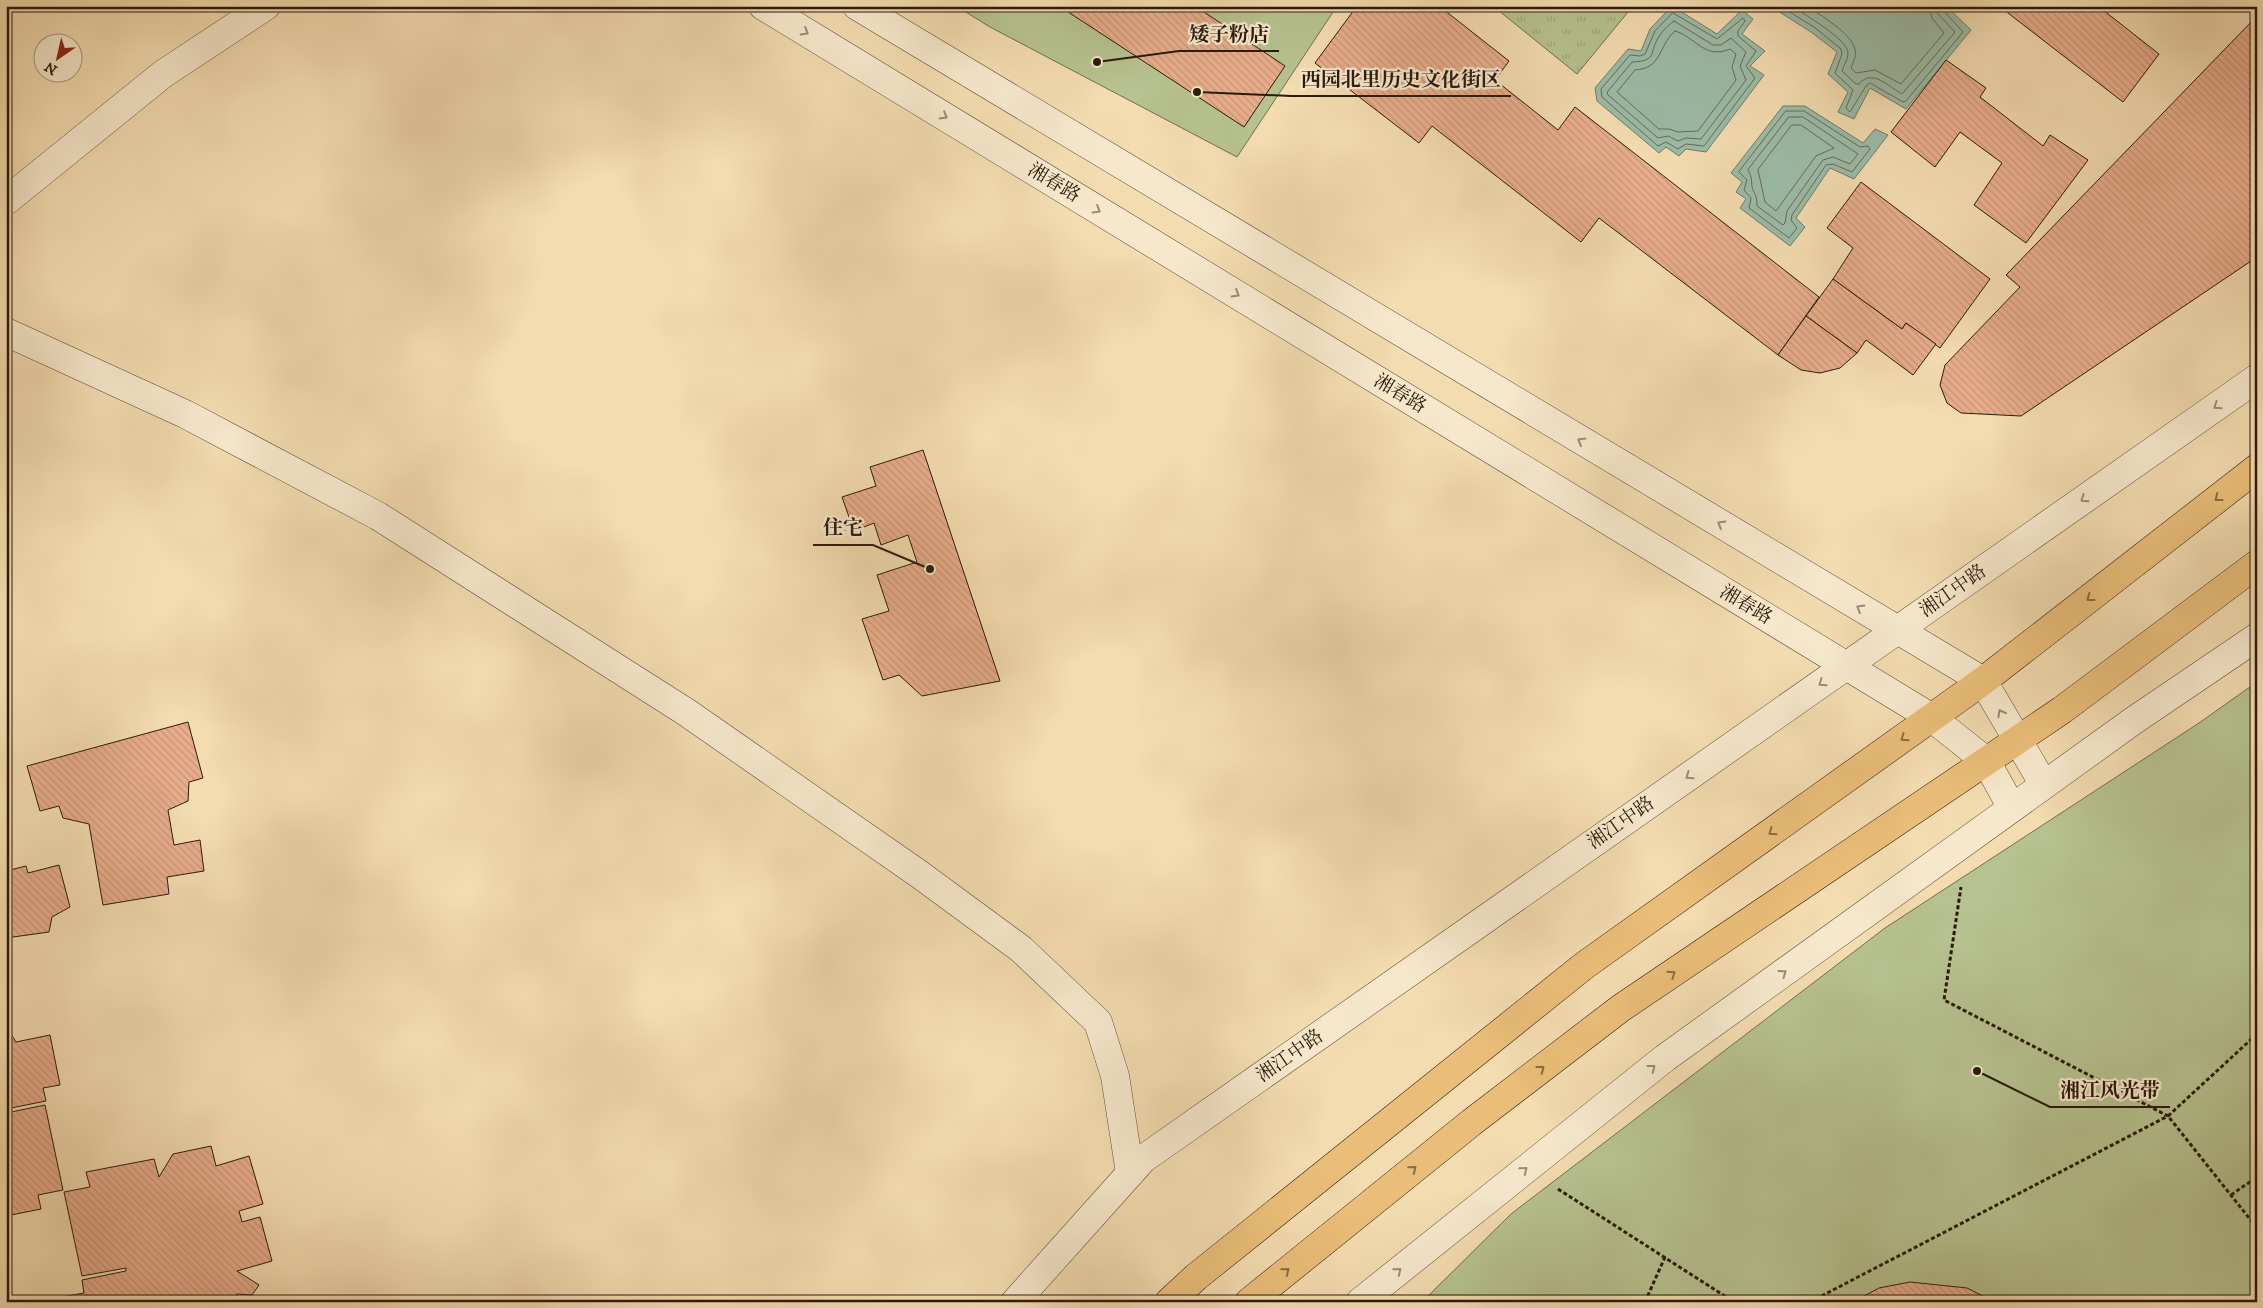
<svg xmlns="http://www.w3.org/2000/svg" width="2263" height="1308" font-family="'IM FELL DW Pica','Noto Serif SC',serif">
<defs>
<pattern id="grass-tufts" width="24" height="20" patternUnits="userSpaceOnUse" patternTransform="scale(1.25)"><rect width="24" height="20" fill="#b6c28f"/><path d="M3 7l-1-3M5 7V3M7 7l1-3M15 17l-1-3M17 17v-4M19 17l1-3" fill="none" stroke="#9da67a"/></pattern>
<pattern id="building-back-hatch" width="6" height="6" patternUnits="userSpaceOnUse" patternTransform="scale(1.25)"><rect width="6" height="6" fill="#e8ad8b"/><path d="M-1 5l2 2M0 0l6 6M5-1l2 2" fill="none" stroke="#c79477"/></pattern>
</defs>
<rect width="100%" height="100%" fill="#f3dcb0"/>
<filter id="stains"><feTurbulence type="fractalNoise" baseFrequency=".004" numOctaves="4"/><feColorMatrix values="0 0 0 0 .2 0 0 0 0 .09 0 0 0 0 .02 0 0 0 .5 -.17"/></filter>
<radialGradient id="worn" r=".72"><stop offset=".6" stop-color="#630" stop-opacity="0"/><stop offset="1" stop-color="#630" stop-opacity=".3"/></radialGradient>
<path fill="url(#grass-tufts)" stroke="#706e4d" d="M 1493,6 L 1633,6 L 1577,74 Z"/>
<g fill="#b6c28f" stroke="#706e4d">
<path d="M 956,6 L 1337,6 L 1237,157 L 990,27 Z"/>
<path d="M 2257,682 L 2257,1302 L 1422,1302 L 1511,1214 L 1885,928 L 2199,723 Z"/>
</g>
<g fill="#9cbca7" stroke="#6f7b69">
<path d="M 1672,6 L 1717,34 L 1742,10 L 1753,19 L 1742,34 L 1765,51 L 1750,66 L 1764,75 L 1706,152 L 1686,149 L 1679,156 L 1666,147 L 1659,153 L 1597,101 L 1595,88 L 1628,49 L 1641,51 L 1650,29 Z"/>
<path d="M 1770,6 L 1946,6 L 1971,30 L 1906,109 L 1870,88 L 1854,119 L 1838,112 L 1848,92 L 1828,74 L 1837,52 L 1811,32 Z"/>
<path d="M 1783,106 L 1805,106 L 1863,143 L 1875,129 L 1888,135 L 1854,179 L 1830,168 L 1796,218 L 1805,227 L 1790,246 L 1740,208 L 1746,199 L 1736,192 L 1742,182 L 1731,173 Z"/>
</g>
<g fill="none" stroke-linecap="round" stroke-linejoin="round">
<g stroke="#646b59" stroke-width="1">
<path d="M 1780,6 L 1814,27 L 1841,49 L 1842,54 L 1835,73 L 1853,90 L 1846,108 L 1850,112 L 1866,86 L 1870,83 L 1903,102 L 1906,101 L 1963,32 L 1944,11 L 1943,6"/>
<path d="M 1792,6 C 1803,14 1848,39 1848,53 C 1848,59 1844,65 1842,71 L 1856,84 L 1859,84 C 1872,68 1889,87 1902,94 L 1955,32 L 1938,14 L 1936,6"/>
<path d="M 1806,6 C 1819,14 1853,34 1855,50 C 1857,56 1853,62 1851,68 L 1856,73 L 1875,70 L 1901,84 L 1944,33 L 1932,18 L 1929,6"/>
<path d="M 1673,13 L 1717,39 L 1743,18 L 1745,21 L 1738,31 L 1738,36 L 1756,51 L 1746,66 L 1755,78 L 1704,146 L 1686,144 L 1678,149 L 1666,142 L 1658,146 L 1602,97 L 1601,89 L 1630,55 L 1640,56 L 1645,54 L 1655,31 Z"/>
<path d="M 1674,21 L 1713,45 L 1721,45 L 1731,38 L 1746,52 L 1740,66 L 1746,80 L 1701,139 L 1686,138 L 1678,141 L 1668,136 L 1658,138 L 1607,94 L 1608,91 L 1632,62 C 1659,61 1648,52 1660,35 C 1663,30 1669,25 1674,21 Z"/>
<path d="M 1675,31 C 1696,37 1704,60 1730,49 L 1736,54 L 1732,67 L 1736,80 L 1698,131 L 1678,132 L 1669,129 L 1659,129 L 1617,92 L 1635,70 C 1663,68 1657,47 1675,31 Z"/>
<path d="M 1786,111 L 1804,111 L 1860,147 L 1868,146 L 1870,149 L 1852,172 L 1833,164 L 1826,165 L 1792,215 L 1791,220 L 1797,228 L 1789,238 L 1749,208 L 1751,198 L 1744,190 L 1747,180 L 1739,172 Z"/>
<path d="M 1789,117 L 1803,117 L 1858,154 L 1850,164 L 1833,157 L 1823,160 L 1787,211 L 1785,223 L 1783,225 L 1757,206 C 1757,198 1756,196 1753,190 C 1750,183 1754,180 1748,170 Z"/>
<path d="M 1792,125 L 1801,125 L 1834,148 L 1816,156 L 1776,211 L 1765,202 L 1758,170 Z"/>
</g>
</g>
<g fill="url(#building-back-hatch)" stroke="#2b1a0b">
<path d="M 1059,6 L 1195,6 L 1285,66 L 1244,127 Z"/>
<path d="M 1357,6 L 1439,6 L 1509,61 L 1495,80 L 1558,130 L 1575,107 L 1819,297 L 1778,355 L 1599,218 L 1581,242 L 1432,126 L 1419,143 L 1315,63 Z"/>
<path d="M 1999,6 L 2098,6 L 2159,54 L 2123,102 Z"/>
<path d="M 2257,16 L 2257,257 L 2021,416 L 1961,413 L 1947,403 L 1940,385 L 1945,365 L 2020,287 L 2006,275 Z"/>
<path d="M 1946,60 L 1986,88 L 1980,97 L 2043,146 L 2050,135 L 2088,160 L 2026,243 L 1974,205 L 2002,163 L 1960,132 L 1935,167 L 1891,132 Z"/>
<path d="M 1861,182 L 1990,279 L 1940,348 L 1906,323 L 1902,329 L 1833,279 L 1853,248 L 1827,228 Z"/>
<path d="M 1833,279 L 1902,329 L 1906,323 L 1936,344 L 1913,375 L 1866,340 L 1857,353 L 1806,316 Z"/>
<path d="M 1806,316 L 1857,353 L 1840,368 L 1820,373 L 1801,370 L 1778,355 Z"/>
<path d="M 923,450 L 1000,681 L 922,696 L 899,675 L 883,680 L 862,619 L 889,611 L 877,575 L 917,562 L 908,535 L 881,545 L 874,523 L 854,531 L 842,497 L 876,486 L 870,467 Z"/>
<path d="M 188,722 L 203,778 L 189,782 L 188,801 L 168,810 L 174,845 L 200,840 L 204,871 L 167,877 L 169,894 L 103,905 L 89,824 L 63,818 L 59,806 L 40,811 L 27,766 Z"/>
<path d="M 59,865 L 70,907 L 52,917 L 49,932 L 6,938 L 6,871 L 26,866 L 28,873 Z"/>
<path d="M 6,1026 L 16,1042 L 50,1035 L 60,1085 L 43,1088 L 46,1101 L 6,1109 Z"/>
<path d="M 45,1105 L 63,1190 L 38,1195 L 41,1209 L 6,1216 L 6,1113 Z"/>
<path d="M 211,1146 L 216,1166 L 249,1156 L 263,1204 L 239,1211 L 242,1222 L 260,1217 L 272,1261 L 237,1271 L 259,1285 L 252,1295 L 237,1294 L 234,1302 L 68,1302 L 67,1296 L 84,1293 L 82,1280 L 126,1271 L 126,1268 L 82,1276 L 64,1192 L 90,1187 L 86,1172 L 154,1159 L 159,1177 L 173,1154 Z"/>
<path d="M 1910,1282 L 1967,1288 L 1995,1302 L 1853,1302 L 1879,1288 Z"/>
</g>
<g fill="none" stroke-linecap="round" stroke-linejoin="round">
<defs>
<g id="minor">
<path d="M 6,201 L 163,74 L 266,6"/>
<path d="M 6,332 L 185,414 L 378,516 L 686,712 L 919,874 L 1021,949 L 1098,1022 L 1115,1076 L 1130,1173"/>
</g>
<g id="tertiary">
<path d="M 763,6 L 1932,718 L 1986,761 L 2012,808"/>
<path d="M 857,6 L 1983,681 L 2044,785"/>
<path d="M 1015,1302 L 1143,1159 L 2257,378"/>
<path d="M 1360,1302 L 1665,1058 L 2133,721 L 2257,637"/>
</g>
<g id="primary">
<path d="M 1169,1302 L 1196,1277 L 1585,965 L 1983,681 L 2257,468"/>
<path d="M 1249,1302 L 1472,1122 L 1621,1008 L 2062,710 L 2257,564"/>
</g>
</defs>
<use href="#minor" stroke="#5d4a34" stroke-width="29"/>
<use href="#tertiary" stroke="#5d4a34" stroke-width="29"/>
<use href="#primary" stroke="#2b1a0b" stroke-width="29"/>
<g stroke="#2b1a0b" stroke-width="3" stroke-dasharray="4 2.5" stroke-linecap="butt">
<path d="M 2257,1034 L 2168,1116 L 2257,1228"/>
<path d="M 1558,1189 L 1734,1302"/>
<path d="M 2231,1195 L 2257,1177"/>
<path d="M 1645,1302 L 1665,1257"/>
<path d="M 1810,1302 L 2168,1116 L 1944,1000 L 1961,887"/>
</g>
<use href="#minor" stroke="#f7e8cc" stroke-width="28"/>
<use href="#tertiary" stroke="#f7e8cc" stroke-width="28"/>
<use href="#primary" stroke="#eabe78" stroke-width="28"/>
</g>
<defs><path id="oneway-chevron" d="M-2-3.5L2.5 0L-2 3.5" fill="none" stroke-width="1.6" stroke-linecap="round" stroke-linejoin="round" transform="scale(1.25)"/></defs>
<g stroke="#9b8b75">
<use href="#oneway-chevron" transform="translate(805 32) rotate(31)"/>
<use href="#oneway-chevron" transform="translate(944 116) rotate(31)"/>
<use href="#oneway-chevron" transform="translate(1097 210) rotate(31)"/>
<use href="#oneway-chevron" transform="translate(1236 294) rotate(31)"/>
<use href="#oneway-chevron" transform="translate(2217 406) rotate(145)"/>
<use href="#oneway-chevron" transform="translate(1581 441) rotate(-149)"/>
<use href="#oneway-chevron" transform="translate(2084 499) rotate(145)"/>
<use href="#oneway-chevron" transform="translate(1721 524) rotate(-149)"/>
<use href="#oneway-chevron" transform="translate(1860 608) rotate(-149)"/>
<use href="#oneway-chevron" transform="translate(1822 683) rotate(145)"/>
<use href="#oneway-chevron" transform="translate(2001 713) rotate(-119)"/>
<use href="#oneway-chevron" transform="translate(1689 776) rotate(145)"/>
<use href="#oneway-chevron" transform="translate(1783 973) rotate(-36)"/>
<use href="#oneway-chevron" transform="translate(1652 1068) rotate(-38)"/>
<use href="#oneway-chevron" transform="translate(1524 1170) rotate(-39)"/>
<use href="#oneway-chevron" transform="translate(1398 1271) rotate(-39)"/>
</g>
<g stroke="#8a6c42">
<use href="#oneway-chevron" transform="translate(2218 498) rotate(142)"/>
<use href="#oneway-chevron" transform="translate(2090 598) rotate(142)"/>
<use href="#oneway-chevron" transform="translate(1904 738) rotate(145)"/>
<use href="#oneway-chevron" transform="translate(1772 832) rotate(145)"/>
<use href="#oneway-chevron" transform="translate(1672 974) rotate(-34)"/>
<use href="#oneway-chevron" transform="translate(1541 1069) rotate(-37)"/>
<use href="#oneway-chevron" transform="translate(1413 1169) rotate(-39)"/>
<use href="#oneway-chevron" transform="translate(1286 1271) rotate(-39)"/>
</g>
<g text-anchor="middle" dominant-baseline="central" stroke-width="4.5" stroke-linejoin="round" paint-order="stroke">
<g font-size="19" fill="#2b1a0b" stroke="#f7e8cc">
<text transform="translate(1054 183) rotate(31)">湘春路</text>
<text transform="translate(1400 394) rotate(31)">湘春路</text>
<text transform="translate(1953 591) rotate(-35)">湘江中路</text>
<text transform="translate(1746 605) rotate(31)">湘春路</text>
<text transform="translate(1621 823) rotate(-35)">湘江中路</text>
<text transform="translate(1290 1056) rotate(-35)">湘江中路</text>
</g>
</g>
<path fill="none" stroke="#2b1a0b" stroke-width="2" d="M1097 62L1179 51H1279M1197 92L1291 96H1511M930 569L873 545H813M1977 1071L2050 1107H2170"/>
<g fill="#2b1a0b" stroke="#f7e8cc" stroke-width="2">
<circle cx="1097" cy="62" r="5"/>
<circle cx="1197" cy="92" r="5"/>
<circle cx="930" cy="569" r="5"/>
<circle cx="1977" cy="1071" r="5"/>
</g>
<g font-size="20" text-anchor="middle" font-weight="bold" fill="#2b1a0b" stroke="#f7e8cc" stroke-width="4.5" stroke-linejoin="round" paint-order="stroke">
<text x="1229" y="41">矮子粉店</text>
<text x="1401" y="86">西园北里历史文化街区</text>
<text x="843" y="534">住宅</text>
<text x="2110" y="1097">湘江风光带</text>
</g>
<rect width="2263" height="1308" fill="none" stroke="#f3dcb0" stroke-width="25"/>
<rect x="8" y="8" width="2248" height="1293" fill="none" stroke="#2b1a0b" stroke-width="2.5"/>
<rect x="12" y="12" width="2238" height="1283" fill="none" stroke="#2b1a0b"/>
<g transform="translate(58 58) rotate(214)"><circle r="24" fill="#f7e8cc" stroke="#a5967f"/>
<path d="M0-4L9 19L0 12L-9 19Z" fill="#8f2418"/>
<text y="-8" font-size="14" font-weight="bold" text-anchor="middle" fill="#2b1a0b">N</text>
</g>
<rect width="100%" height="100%" filter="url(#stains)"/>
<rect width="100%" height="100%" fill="url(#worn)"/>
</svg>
